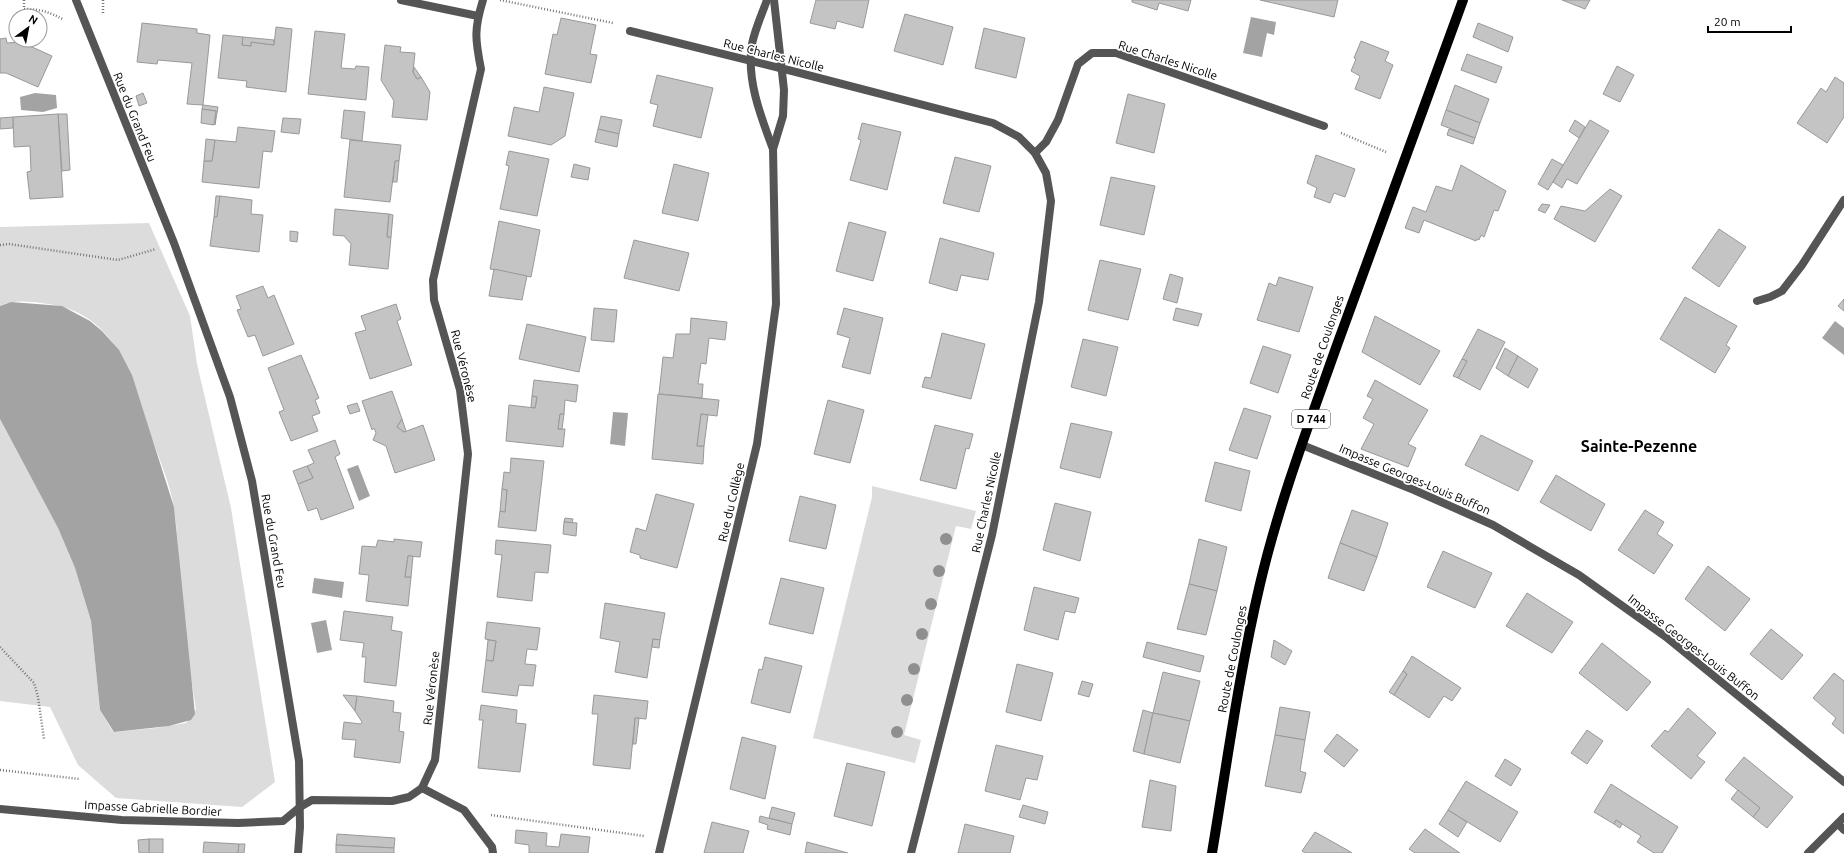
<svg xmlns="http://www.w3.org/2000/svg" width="1844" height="853" font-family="Ubuntu,sans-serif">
<rect width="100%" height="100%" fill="#fff"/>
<g fill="#dcdcdc">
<path d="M 149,223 L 190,316 L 197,364 L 231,508 L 275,782 L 242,807 L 116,798 L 78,765 L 50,707 L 0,701 L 0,419 L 58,528 L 75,568 L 91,621 L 100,710 L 112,730 L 114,732 L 156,728 L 186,723 L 196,709 C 188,663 184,615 179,568 C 178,548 177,527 174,508 C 170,484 160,461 152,438 C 134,382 118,313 48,304 C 32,302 14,299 0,306 L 0,227 Z"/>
<path d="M 872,486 L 976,511 L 971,529 L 956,526 L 904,735 L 921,740 L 915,763 L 813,738 L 872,497 Z"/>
</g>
<g fill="#a3a3a3">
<path d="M 1251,17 L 1276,22 L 1274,35 L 1267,33 L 1262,57 L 1243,53 Z"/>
<path d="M 35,93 L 56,95 L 57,108 L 43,112 L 21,110 L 20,97 Z"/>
<path d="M 11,302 L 62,306 L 90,321 L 102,331 L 119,350 L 132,375 L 174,507 L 195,714 L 191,720 L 169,726 L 114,732 L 100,710 L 91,621 L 75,568 L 58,528 L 0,419 L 0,306 Z"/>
<path d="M 1835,321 L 1844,328 L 1844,355 L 1822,338 Z"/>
<path d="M 613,412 L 628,413 L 625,446 L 610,444 Z"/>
<path d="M 358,465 L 370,496 L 359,501 L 347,469 Z"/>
<path d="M 314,578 L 344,582 L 342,598 L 312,593 Z"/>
<path d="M 326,620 L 332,650 L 317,653 L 311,623 Z"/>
</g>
<g fill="#c4c4c4" stroke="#999">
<path d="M 816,0 L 869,0 L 863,28 L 837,21 L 835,29 L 810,23 Z"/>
<path d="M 1132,0 L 1191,0 L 1188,11 L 1159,3 L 1157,10 L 1132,2 Z"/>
<path d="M 1260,0 L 1338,0 L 1334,17 Z"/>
<path d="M 1562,0 L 1590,0 L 1585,9 Z"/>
<path d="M 905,14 L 953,27 L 943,65 L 894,51 Z"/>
<path d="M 561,18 L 596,25 L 590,54 L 597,55 L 591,83 L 545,74 L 553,34 L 557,35 Z"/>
<path d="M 142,23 L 197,29 L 197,33 L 210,35 L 203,105 L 187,104 L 192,63 L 158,60 L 157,64 L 137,62 Z"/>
<path d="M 1478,23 L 1513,37 L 1508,52 L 1473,37 Z"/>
<path d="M 276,27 L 292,29 L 286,92 L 246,87 L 247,81 L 218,78 L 223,35 L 243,37 L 242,45 L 251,46 L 251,42 L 274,45 Z"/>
<path d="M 984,28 L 1025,38 L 1016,78 L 975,68 Z"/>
<path d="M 315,31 L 345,34 L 341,68 L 355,69 L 356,66 L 369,67 L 366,100 L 308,94 Z"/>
<path d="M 243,37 L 274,40 L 274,45 L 251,42 L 251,46 L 242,45 Z"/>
<path d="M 6,38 L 7,43 L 21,42 L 52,56 L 38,87 L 6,73 L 0,73 L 0,39 Z"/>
<path d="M 1361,41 L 1389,52 L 1385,61 L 1393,65 L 1380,99 L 1355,89 L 1360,76 L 1351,71 L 1356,59 L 1354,58 Z"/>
<path d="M 385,45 L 401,47 L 400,52 L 415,53 L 413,72 L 417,79 L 421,77 L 430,92 L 427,120 L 392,117 L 394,101 L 381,80 Z"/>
<path d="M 1467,54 L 1502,67 L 1496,83 L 1461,70 Z"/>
<path d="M 1617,66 L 1634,75 L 1620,102 L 1603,94 Z"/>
<path d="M 414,67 L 421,77 L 417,79 L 413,72 Z"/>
<path d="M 657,75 L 713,88 L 701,138 L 653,126 L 658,105 L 650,103 Z"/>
<path d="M 1835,77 L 1844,83 L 1844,117 L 1827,143 L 1797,123 L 1821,88 L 1826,92 Z"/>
<path d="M 1455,85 L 1489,99 L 1480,123 L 1446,110 Z"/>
<path d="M 544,87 L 574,93 L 565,136 L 551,145 L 508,136 L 514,107 L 539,112 Z"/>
<path d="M 143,93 L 147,103 L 139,106 L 136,96 Z"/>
<path d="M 1128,94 L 1165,104 L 1154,153 L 1116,143 Z"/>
<path d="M 203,105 L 218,107 L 215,125 L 216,111 L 202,109 Z"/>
<path d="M 202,109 L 216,111 L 214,125 L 201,123 Z"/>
<path d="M 344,110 L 365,112 L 362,141 L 341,138 Z"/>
<path d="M 1446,110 L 1480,123 L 1475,138 L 1441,125 Z"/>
<path d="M 58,114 L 67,114 L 70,170 L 62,171 Z"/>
<path d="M 58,114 L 63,197 L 30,199 L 27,172 L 31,171 L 30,146 L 14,147 L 13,117 Z"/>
<path d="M 601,116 L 622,120 L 619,134 L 598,129 Z"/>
<path d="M 13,117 L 13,128 L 0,129 L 0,118 Z"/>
<path d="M 283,118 L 301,119 L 299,134 L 281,132 Z"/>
<path d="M 1575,120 L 1585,127 L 1579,138 L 1569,131 Z"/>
<path d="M 1590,120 L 1609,131 L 1577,184 L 1567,179 L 1562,188 L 1553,182 Z"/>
<path d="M 862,123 L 901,132 L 887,190 L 850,180 L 861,140 L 858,139 Z"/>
<path d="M 238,127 L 275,131 L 272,152 L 263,151 L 259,188 L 202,182 L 204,161 L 212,161 L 215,140 L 236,142 Z"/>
<path d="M 598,129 L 619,134 L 617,147 L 595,142 Z"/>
<path d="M 1449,129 L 1475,138 L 1473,144 L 1447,135 Z"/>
<path d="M 206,139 L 215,140 L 212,161 L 204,161 Z"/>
<path d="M 350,140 L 401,145 L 399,161 L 395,161 L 390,202 L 344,197 Z"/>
<path d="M 509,151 L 549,159 L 537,216 L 500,209 L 509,166 L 506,165 Z"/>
<path d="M 1316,155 L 1355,169 L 1345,197 L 1334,193 L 1330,203 L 1314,197 L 1317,188 L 1307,183 Z"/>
<path d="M 955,157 L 991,166 L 979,212 L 943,203 Z"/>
<path d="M 1552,159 L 1563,165 L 1548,190 L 1538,184 Z"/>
<path d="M 395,161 L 399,161 L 397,182 L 393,182 Z"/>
<path d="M 574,164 L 590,168 L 588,180 L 571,177 Z"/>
<path d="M 674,164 L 709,173 L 698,221 L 662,213 Z"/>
<path d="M 1461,165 L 1506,191 L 1498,211 L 1494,210 L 1484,237 L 1481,235 L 1479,240 L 1477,239 L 1476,241 L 1424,220 L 1419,233 L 1405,228 L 1413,207 L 1426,212 L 1436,186 L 1452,191 Z"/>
<path d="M 1111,177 L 1155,186 L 1144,235 L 1100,225 Z"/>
<path d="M 1610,189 L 1622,196 L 1595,242 L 1554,219 L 1561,206 L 1585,211 Z"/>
<path d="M 216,196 L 220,196 L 217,217 L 214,217 Z"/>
<path d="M 220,196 L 252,200 L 251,214 L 263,215 L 259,252 L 210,246 L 214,217 L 217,217 Z"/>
<path d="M 1542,204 L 1550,205 L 1545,213 L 1538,210 Z"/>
<path d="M 335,209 L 389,214 L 387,237 L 391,237 L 388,269 L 349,265 L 351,244 L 344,236 L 333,235 Z"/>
<path d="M 389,214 L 393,215 L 391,237 L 387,237 Z"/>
<path d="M 499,221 L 540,230 L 531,277 L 490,269 Z"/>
<path d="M 849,222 L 886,232 L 873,281 L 836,271 Z"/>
<path d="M 1719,229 L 1746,247 L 1719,287 L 1692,268 Z"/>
<path d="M 290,231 L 298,232 L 297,242 L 290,241 Z"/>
<path d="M 940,238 L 994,253 L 988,280 L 961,275 L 957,291 L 929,283 Z"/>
<path d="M 634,240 L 689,253 L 679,291 L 624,278 Z"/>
<path d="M 1100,260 L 1141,269 L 1128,320 L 1088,310 Z"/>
<path d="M 494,269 L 527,276 L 522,300 L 489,296 Z"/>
<path d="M 1170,274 L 1183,278 L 1177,303 L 1163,299 Z"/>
<path d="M 1279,277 L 1313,287 L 1299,332 L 1257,320 L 1269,283 L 1276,286 Z"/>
<path d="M 263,286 L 268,298 L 274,295 L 294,344 L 263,356 L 255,335 L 248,337 L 237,310 L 241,309 L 236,296 Z"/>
<path d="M 1685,297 L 1737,326 L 1726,345 L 1730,348 L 1715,373 L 1660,339 Z"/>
<path d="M 1844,299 L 1844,311 L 1838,306 Z"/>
<path d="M 396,304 L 401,319 L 397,321 L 412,365 L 370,379 L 355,333 L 366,330 L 361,316 Z"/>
<path d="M 594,308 L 617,310 L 614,342 L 591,340 Z"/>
<path d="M 844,308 L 883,318 L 870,374 L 842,367 L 850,338 L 837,334 Z"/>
<path d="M 1176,308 L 1202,314 L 1198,326 L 1173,320 Z"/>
<path d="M 1375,316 L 1440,351 L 1420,385 L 1362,352 Z"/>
<path d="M 691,318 L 727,322 L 725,340 L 709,338 L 706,364 L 701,363 L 698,384 L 703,384 L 702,398 L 659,394 L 663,357 L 673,358 L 676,334 L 690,334 Z"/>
<path d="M 527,324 L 586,337 L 579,372 L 519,359 Z"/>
<path d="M 1478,329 L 1505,342 L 1480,390 L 1458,378 L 1467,361 L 1462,359 Z"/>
<path d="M 942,333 L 985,344 L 971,399 L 922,387 L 925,377 L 931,378 Z"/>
<path d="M 1083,339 L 1118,347 L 1106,396 L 1071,387 Z"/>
<path d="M 1263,346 L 1291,355 L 1278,393 L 1250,383 Z"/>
<path d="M 1505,348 L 1518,356 L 1508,376 L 1496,368 Z"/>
<path d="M 301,355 L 319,398 L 315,400 L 320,413 L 312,416 L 318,431 L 291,441 L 279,412 L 284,410 L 268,368 Z"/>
<path d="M 1518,356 L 1538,369 L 1528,388 L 1508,376 Z"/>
<path d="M 1462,359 L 1467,361 L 1458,378 L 1453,376 Z"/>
<path d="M 534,380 L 578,385 L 576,402 L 565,400 L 564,414 L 560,414 L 558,429 L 565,429 L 563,447 L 506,441 L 509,405 L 535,408 L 537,397 L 532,396 Z"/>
<path d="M 1375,380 L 1428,410 L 1408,444 L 1416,448 L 1408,467 L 1361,449 L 1374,424 L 1363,418 L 1373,399 L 1367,396 Z"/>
<path d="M 392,391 L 402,419 L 397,427 L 404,432 L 423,425 L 435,460 L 395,473 L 386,446 L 373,440 L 376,433 L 374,428 L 372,430 L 362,401 Z"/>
<path d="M 658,394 L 719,400 L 717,416 L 701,414 L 697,446 L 704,446 L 703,464 L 652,459 Z"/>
<path d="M 532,396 L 537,397 L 535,408 L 531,407 Z"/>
<path d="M 828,400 L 864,410 L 850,463 L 814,454 Z"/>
<path d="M 357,403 L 360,411 L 350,414 L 347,406 Z"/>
<path d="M 1244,408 L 1271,416 L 1257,459 L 1229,450 Z"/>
<path d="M 560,414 L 564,414 L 562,429 L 558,429 Z"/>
<path d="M 701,414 L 708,415 L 704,446 L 697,446 Z"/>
<path d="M 402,419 L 406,431 L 404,432 L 397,427 Z"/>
<path d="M 1071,423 L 1112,432 L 1100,478 L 1060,468 Z"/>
<path d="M 935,425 L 973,434 L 969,449 L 966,448 L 956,489 L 920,480 Z"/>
<path d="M 1481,435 L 1533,461 L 1518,491 L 1465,465 Z"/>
<path d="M 335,440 L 340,454 L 335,457 L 354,508 L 321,520 L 317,508 L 308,511 L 298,484 L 313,478 L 307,466 L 314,463 L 308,450 Z"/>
<path d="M 511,458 L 544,461 L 536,531 L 498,527 L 500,511 L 505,512 L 507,490 L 502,489 L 504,472 L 510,473 Z"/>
<path d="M 1215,462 L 1250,471 L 1241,511 L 1205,501 Z"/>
<path d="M 307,466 L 313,478 L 298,484 L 293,471 Z"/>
<path d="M 1556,475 L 1605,504 L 1591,531 L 1540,502 Z"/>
<path d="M 502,489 L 507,490 L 505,512 L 500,511 Z"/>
<path d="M 656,494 L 694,504 L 677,568 L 640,558 L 640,555 L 630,552 L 636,528 L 646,531 Z"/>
<path d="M 800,496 L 836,505 L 826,549 L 789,541 Z"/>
<path d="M 1055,503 L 1091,512 L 1080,561 L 1043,550 Z"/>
<path d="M 1352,510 L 1388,523 L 1377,557 L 1340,543 Z"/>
<path d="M 1645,510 L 1664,522 L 1657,534 L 1673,545 L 1654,574 L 1618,550 Z"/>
<path d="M 565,518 L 573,519 L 572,523 L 564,522 Z"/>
<path d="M 564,522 L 577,523 L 576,536 L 563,534 Z"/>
<path d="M 394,539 L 422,542 L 420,557 L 408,556 L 405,577 L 411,577 L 408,606 L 366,601 L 369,575 L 359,574 L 362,546 L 376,547 L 378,540 L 394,542 Z"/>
<path d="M 1199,539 L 1227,547 L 1217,591 L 1189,584 Z"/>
<path d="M 496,540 L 551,545 L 548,573 L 535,572 L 532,601 L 497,597 L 502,555 L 495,554 Z"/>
<path d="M 1340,543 L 1377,557 L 1364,591 L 1328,578 Z"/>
<path d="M 1443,551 L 1492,573 L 1475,608 L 1427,587 Z"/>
<path d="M 408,556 L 413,556 L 411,577 L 405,577 Z"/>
<path d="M 1708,566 L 1750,599 L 1725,631 L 1685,599 Z"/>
<path d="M 781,578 L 824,588 L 813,634 L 769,624 Z"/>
<path d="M 1189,584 L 1217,591 L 1206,635 L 1177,629 Z"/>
<path d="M 1034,587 L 1079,598 L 1075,613 L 1065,611 L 1058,640 L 1024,630 Z"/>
<path d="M 1527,593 L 1573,622 L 1552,653 L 1506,626 Z"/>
<path d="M 605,603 L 665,613 L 660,640 L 653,639 L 647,678 L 615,672 L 620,642 L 600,638 Z"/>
<path d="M 344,611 L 393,617 L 391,630 L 402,632 L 396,686 L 364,682 L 366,657 L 362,657 L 364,643 L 340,640 Z"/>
<path d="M 487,622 L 540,628 L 537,650 L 527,649 L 525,664 L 536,665 L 533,686 L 519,685 L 517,696 L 482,692 L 486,660 L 493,661 L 496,641 L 485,639 Z"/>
<path d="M 1771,629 L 1803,655 L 1782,680 L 1750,654 Z"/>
<path d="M 653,639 L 660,640 L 659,648 L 652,647 Z"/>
<path d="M 488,640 L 496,641 L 493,661 L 486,660 Z"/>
<path d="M 1274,640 L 1292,651 L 1285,665 L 1271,657 Z"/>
<path d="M 1147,642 L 1204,656 L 1200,672 L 1143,657 Z"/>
<path d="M 1602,643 L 1651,682 L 1627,711 L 1579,673 Z"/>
<path d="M 1412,656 L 1461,688 L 1452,701 L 1444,696 L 1429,718 L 1394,695 L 1407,674 L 1403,671 Z"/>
<path d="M 765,657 L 802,666 L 790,713 L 751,703 L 759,669 L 762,670 Z"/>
<path d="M 1017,664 L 1053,673 L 1041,721 L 1006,712 Z"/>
<path d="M 1403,671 L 1407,674 L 1394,695 L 1389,692 Z"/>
<path d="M 1163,672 L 1200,681 L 1190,721 L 1153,713 Z"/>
<path d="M 1834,673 L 1844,681 L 1844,734 L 1832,724 L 1836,718 L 1813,698 Z"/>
<path d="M 1082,681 L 1093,684 L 1089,697 L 1078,694 Z"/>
<path d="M 343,695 L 357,696 L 355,711 Z"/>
<path d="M 594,695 L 648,701 L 646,719 L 635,718 L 630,769 L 593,765 L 598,714 L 592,714 Z"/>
<path d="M 357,696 L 394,701 L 393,712 L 401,713 L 399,731 L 404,732 L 400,763 L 354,757 L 356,740 L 342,739 L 344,722 L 361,724 L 362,722 L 355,711 Z"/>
<path d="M 481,705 L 517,710 L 516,723 L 526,724 L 520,772 L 478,768 L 483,720 L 479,720 Z"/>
<path d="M 1280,707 L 1310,712 L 1305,740 L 1275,735 Z"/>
<path d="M 1688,708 L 1716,733 L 1697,756 L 1705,762 L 1691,779 L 1651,746 L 1665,730 L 1668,732 Z"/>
<path d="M 1143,710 L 1153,713 L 1144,754 L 1133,751 Z"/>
<path d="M 1153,713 L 1190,721 L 1180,763 L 1144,754 Z"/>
<path d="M 635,718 L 639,718 L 636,744 L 633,744 Z"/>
<path d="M 1587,730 L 1603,741 L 1587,764 L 1571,753 Z"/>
<path d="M 1337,734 L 1358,750 L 1344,767 L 1324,751 Z"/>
<path d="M 1275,735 L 1305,740 L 1300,771 L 1306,773 L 1301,793 L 1265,786 Z"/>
<path d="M 742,737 L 776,746 L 765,799 L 730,789 Z"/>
<path d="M 996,745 L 1043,756 L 1037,780 L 1026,778 L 1020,800 L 985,791 Z"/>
<path d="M 1744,757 L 1793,797 L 1767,828 L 1753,817 L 1760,808 L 1725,780 Z"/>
<path d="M 1505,759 L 1521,769 L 1511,786 L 1495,776 Z"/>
<path d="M 847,763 L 885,772 L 872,826 L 834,816 Z"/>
<path d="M 1150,780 L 1176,786 L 1171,831 L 1142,827 Z"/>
<path d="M 1466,781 L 1518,812 L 1500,842 L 1448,810 Z"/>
<path d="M 1611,784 L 1678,827 L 1662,853 L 1654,853 L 1637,842 L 1641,836 L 1616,820 L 1614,824 L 1594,812 Z"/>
<path d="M 1738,790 L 1760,808 L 1753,817 L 1731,799 Z"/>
<path d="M 1023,805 L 1048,812 L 1045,824 L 1019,817 Z"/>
<path d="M 772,807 L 795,813 L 792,824 L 769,818 Z"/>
<path d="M 1448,810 L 1467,822 L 1458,837 L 1439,824 Z"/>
<path d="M 760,816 L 792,824 L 790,835 L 767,829 L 768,825 L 759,822 Z"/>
<path d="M 1616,820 L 1622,824 L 1620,828 L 1614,824 Z"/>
<path d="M 712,822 L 749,831 L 743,853 L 704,853 Z"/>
<path d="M 965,824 L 1014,836 L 1010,853 L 958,853 Z"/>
<path d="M 1425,829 L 1445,843 L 1460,853 L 1415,853 L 1409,849 Z"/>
<path d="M 516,830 L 547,833 L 546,846 L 559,847 L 561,834 L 590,837 L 588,853 L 529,853 L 529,845 L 515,843 Z"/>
<path d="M 1315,832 L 1349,851 L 1352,853 L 1305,853 L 1302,851 Z"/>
<path d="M 337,834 L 395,838 L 394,848 L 336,845 Z"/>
<rect x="149" y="839" width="14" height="14"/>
<path d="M 149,839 L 149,853 L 139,853 L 138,840 Z"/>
<path d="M 204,842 L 239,844 L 238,853 L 203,853 Z"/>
<path d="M 807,842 L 848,853 L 805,853 Z"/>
<path d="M 239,844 L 245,844 L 244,853 L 238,853 Z"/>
<path d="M 336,845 L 394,848 L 394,853 L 336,853 Z"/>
</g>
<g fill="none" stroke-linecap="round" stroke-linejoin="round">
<g stroke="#777" stroke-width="2.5" stroke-dasharray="1 2" stroke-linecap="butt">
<path d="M 24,0 L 24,9 C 40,9 50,12 64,20"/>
<path d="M 103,0 L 103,14"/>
<path d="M 500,0 L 613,23"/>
<path d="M 1341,133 L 1386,152"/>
<path d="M 0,245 L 9,244 L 118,260 L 156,249"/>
<path d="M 0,647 L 34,683 L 38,697 L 44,739"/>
<path d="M 0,770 L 80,779"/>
<path d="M 491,815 L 644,836"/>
</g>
<g stroke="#555" stroke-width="8">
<path d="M 1757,301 L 1770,297 L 1782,291 L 1802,265 L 1844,200"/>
<path d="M 1838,824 L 1844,830"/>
<path d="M 1808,853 L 1844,817"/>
</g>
<g stroke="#555" stroke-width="8">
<path d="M 76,0 L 174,243 L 230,397 L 252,481 L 299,761 L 300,827 L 298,853"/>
<path d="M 401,0 L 478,16"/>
<path d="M 767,0 C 762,14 755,29 752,44 C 746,79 761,117 773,149"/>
<path d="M 630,31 L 792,71 L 993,123 L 1019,137 L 1035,153 L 1046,173 L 1051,201 L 1039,302 L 992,535 L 911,853"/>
<path d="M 1035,153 L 1046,142 L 1058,120 L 1078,64 L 1092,53 L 1116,53 L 1324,126"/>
<path d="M 1302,445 L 1414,490 L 1493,525 L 1579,575 L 1666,637 L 1844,782"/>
<path d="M 422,788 L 464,810 L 492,847 L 493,853"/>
<path d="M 0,809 L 122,820 L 238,823 L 283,821 L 300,807 L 312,800 L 392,801 L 409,797 L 422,788 L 435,760 L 468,454 L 460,390 L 434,300 L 433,280 L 481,69 C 475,39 474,29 483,0"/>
<path d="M 659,853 L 757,444 L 776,304 L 773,149 L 783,116 L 784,90 L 774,0"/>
</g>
<path stroke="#000" stroke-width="10" d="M 1212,853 C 1227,763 1239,673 1260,584 C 1279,503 1309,424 1337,345 C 1378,230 1420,115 1463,0"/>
</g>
<g fill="#8f8f8f">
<circle cx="946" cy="539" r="6"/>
<circle cx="939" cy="571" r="6"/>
<circle cx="931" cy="604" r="6"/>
<circle cx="922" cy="634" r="6"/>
<circle cx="914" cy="669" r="6"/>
<circle cx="907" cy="700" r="6"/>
<circle cx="897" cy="732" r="6"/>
</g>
<g text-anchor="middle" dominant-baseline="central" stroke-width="3.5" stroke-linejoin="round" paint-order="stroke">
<rect fill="#fff" stroke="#4c4c4c" stroke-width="1" x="1292" y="410" width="38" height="18" rx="3"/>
<g font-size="11" font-weight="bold" fill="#000">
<text x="1311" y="419">D 744</text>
</g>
<g font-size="12" fill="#000" stroke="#fff">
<text transform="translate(774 55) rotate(14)">Rue Charles Nicolle</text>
<text transform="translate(1168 60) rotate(18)">Rue Charles Nicolle</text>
<text transform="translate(135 117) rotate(68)">Rue du Grand Feu</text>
<text transform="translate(1322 347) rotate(-71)">Route de Coulonges</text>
<text transform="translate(464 366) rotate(76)">Rue Véronèse</text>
<text transform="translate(1415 479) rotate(23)">Impasse Georges-Louis Buffon</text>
<text transform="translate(731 502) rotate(-77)">Rue du Collège</text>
<text transform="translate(986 502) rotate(-78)">Rue Charles Nicolle</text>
<text transform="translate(274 541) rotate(80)">Rue du Grand Feu</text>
<text transform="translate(1694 647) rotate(38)">Impasse Georges-Louis Buffon</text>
<text transform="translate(1232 659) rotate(-79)">Route de Coulonges</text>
<text transform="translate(431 688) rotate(-84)">Rue Véronèse</text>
<text transform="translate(153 808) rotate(3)">Impasse Gabrielle Bordier</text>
</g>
<g font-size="16" font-weight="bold" fill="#000" stroke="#fff">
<text x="1639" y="446">Sainte-Pezenne</text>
</g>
</g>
<g transform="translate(28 28) rotate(32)"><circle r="19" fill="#ffffff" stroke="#999999"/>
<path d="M0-3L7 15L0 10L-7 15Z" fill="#000000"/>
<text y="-6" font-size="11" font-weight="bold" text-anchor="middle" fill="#000000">N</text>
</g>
<path d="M1708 26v6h83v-6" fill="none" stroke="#000000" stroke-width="2"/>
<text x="1714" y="26" font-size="12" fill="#000000" stroke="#ffffff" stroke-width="3" paint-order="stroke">20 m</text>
</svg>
